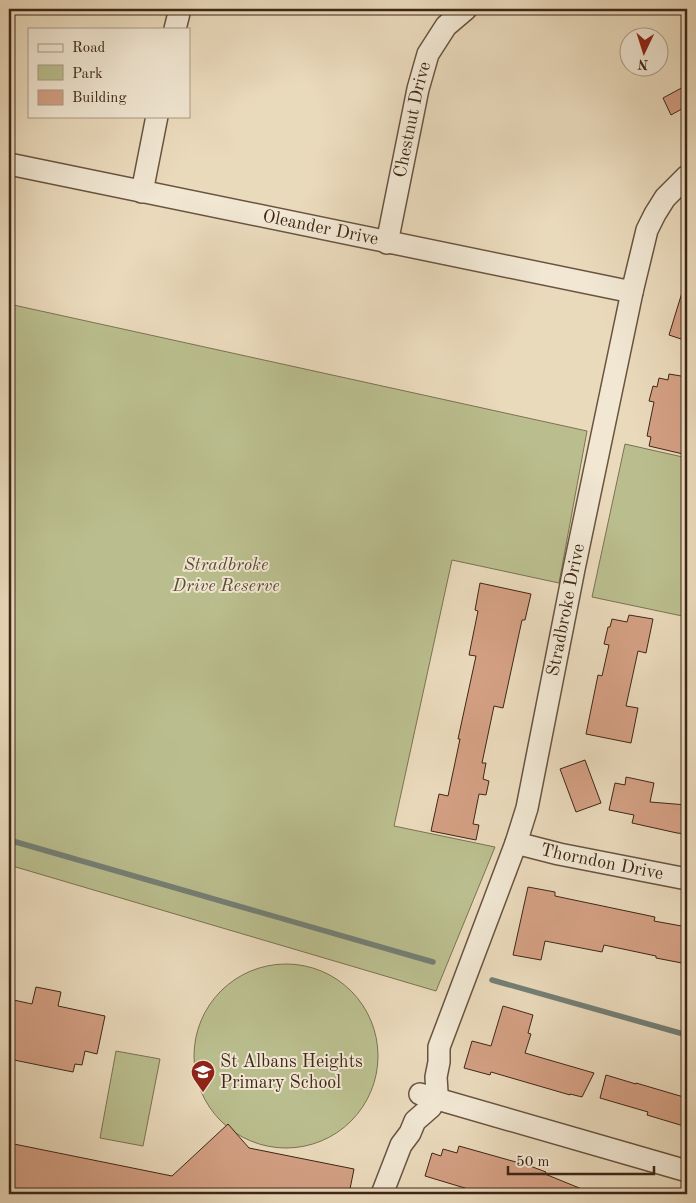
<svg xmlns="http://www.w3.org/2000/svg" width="696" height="1203" font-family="'Old Standard TT',serif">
<rect width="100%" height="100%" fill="#eadabc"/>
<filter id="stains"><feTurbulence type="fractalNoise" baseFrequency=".004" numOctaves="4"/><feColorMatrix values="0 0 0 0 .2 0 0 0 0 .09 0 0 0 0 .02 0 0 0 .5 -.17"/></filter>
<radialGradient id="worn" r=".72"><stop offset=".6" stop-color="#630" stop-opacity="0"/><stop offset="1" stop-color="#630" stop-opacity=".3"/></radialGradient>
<g fill="#babe8e" stroke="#7c7252">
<path d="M 9,304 L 587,431 L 559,583 L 452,560 L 394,826 L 495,847 L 436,991 L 9,865 Z"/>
<path d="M 625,444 L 687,458 L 687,617 L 592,597 Z"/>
<circle cx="286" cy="1056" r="92"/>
<path d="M 116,1051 L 160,1059 L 143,1146 L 100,1138 Z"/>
</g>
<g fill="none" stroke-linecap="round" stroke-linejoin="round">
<g stroke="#747f75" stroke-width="5.5">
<path d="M 9,840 L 433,962"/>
<path d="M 492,980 L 687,1035"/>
</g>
</g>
<g fill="#d4a084" stroke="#3e2716">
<path d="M 687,85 L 687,106 L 671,115 L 663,98 Z"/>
<path d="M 684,286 L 687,287 L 687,341 L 669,335 Z"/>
<path d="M 669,374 L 687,377 L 687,433 L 683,454 L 649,446 L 651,437 L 647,436 L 654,402 L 649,401 L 653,386 L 657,387 L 659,378 L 668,380 Z"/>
<path d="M 480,583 L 531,594 L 525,620 L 522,620 L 503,708 L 494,706 L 482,763 L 486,763 L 483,779 L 489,781 L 486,795 L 479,794 L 473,824 L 479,825 L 476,840 L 431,831 L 439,794 L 448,796 L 460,739 L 458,739 L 476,656 L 469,655 L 478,611 L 475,610 Z"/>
<path d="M 629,615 L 653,619 L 646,653 L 638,651 L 626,706 L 638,708 L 631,743 L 586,734 L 598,675 L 602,676 L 609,645 L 604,644 L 608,627 L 610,627 L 612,619 L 627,622 Z"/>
<path d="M 585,760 L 601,803 L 576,812 L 560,769 Z"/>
<path d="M 626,777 L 654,783 L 650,802 L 687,805 L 687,834 L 677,833 L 632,823 L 634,815 L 609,810 L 615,783 L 625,785 Z"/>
<path d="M 528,887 L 555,892 L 555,896 L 655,917 L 654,921 L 687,927 L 687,964 L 656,958 L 656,956 L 604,945 L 602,952 L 545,941 L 541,960 L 513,955 Z"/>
<path d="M 36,987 L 61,992 L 58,1006 L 105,1016 L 97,1054 L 85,1051 L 82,1065 L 75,1064 L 73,1072 L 9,1059 L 9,999 L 32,1004 Z"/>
<path d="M 503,1006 L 533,1015 L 528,1033 L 531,1034 L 525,1053 L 594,1073 L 582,1097 L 570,1094 L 570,1095 L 491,1072 L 490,1075 L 464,1068 L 472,1041 L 491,1046 Z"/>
<path d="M 606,1075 L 636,1084 L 636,1083 L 687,1098 L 687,1127 L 647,1115 L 648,1112 L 600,1098 Z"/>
<path d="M 228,1124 L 249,1148 L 354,1169 L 349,1194 L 9,1194 L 9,1143 L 172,1176 Z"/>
<path d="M 459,1146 L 530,1166 L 546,1172 L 545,1174 L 594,1194 L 477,1194 L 478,1192 L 425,1176 L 432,1153 L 441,1156 L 443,1149 L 457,1153 Z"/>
</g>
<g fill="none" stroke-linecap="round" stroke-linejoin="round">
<defs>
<g id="minor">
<path d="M 175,29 L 180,9"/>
<path id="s1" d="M 9,164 L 632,292"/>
<path d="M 142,192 L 157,116"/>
<path id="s2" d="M 387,243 L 418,89 L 428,54 L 446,26 L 466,9"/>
<path id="s3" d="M 516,843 L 559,854 L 687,879"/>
<path d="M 420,1094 L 687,1171"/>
<path id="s4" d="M 382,1194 L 401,1145 L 410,1133 L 415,1121 L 431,1107 L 435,1098 L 437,1092 L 436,1077 L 439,1062 L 439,1047 L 516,843 L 527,808 L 574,569 L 632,292 L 647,230 L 655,214 L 665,198 L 687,176"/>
</g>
</defs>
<use href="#minor" stroke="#695440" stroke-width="24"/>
<use href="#minor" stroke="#f1e7d3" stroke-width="21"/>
</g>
<defs>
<symbol id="school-pin" viewBox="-11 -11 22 30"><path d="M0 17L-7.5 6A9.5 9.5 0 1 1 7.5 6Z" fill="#8f2418" stroke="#f1e7d3"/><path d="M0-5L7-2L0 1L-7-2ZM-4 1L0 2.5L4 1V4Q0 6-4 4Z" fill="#fff"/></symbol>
</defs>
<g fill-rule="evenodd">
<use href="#school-pin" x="189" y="1058" width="28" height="38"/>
</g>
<g text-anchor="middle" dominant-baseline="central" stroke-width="4" stroke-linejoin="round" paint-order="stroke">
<g font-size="18" fill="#3e2716" stroke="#f1e7d3">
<text stroke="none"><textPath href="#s2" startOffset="126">Chestnut Drive</textPath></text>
<text stroke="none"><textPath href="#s1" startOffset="318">Oleander Drive</textPath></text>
<text stroke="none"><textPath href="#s4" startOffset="620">Stradbroke Drive</textPath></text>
<text stroke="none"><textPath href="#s3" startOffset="88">Thorndon Drive</textPath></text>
</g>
<g font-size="18" font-style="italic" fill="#5d4d34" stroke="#f1e7d3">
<text x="226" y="565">Stradbroke<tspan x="226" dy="21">Drive Reserve</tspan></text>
</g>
<g font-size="18" fill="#3e2716" stroke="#f1e7d3" text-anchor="start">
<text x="220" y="1062">St Albans Heights<tspan x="220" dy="21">Primary School</tspan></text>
</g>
</g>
<rect width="696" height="1203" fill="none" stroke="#eadabc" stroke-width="30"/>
<rect x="10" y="10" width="676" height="1183" fill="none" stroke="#3e2716" stroke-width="2.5"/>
<rect x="15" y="15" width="666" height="1173" fill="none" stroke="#3e2716"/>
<rect x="28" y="28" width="162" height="90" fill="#f1e7d3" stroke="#a99a87"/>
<rect x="38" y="44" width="25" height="8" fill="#f1e7d3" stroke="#a99a87"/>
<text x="72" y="52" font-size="15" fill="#3e2716">Road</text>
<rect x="38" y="65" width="25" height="15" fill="#babe8e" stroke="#a99a87"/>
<text x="72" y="78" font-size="15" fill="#3e2716">Park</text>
<rect x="38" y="90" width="25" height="15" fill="#d4a084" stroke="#a99a87"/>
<text x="72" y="102" font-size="15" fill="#3e2716">Building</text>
<g transform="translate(644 52) rotate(184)"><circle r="24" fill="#f1e7d3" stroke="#a99a87"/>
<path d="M0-4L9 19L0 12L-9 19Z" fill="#8f2418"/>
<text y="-8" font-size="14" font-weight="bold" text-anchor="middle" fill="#3e2716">N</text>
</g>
<path d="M508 1166v8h146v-8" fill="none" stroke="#3e2716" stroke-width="2.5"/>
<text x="516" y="1166" font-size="15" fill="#3e2716" stroke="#f1e7d3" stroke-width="4" paint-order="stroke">50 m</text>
<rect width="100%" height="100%" filter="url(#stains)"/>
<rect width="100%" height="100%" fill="url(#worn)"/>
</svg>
